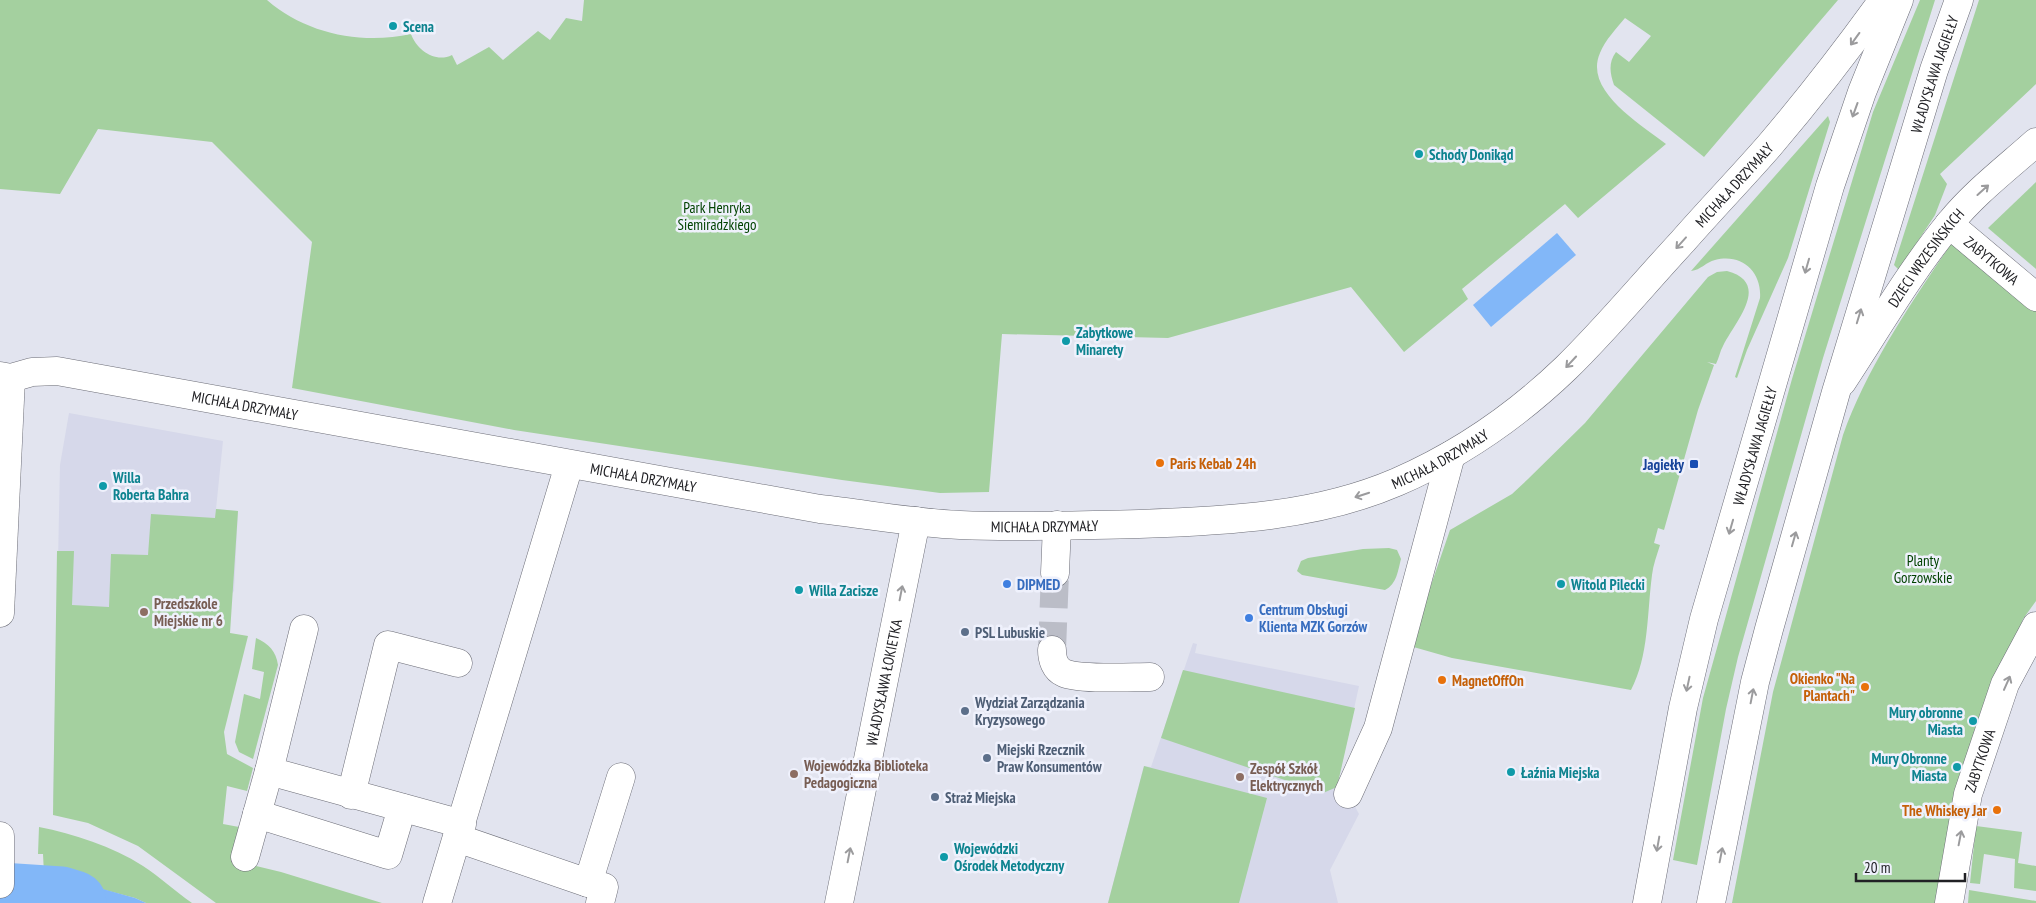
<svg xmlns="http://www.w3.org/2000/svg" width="2036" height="903" font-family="'PT Sans Narrow',sans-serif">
<rect width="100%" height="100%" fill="#e2e4ef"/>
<g fill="#d6d8ea">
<path d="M 69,413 L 223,441 L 216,509 L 238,511 L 234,591 L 53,803 L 60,465 Z"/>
<path d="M 1193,643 L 1197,644 L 1195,653 L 1359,686 L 1337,787 L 1348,794 L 1359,814 L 1330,870 L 1338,903 L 1108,903 L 1144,766 L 1151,767 Z"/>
</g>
<g fill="#a4d09f">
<path d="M 0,0 L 267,0 C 306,34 362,45 411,34 C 417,51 436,63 452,55 L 457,65 L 489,47 L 503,60 L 538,31 L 550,40 L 566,18 L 582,21 L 584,0 L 1838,0 L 1704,157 L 1614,85 C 1610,73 1608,63 1616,52 L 1629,62 L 1651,36 L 1625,18 C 1617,28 1605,40 1600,53 C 1583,91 1642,125 1666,144 L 1578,218 L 1565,204 L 1462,289 L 1468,299 L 1404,352 L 1351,287 L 1168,338 L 1002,334 L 989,492 L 940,493 L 842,480 L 514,430 L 292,388 L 312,242 L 212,142 L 98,129 L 60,194 L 0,189 Z"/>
<path d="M 1920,0 L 1935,0 L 1823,358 L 1738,657 L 1726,709 L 1697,865 L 1673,860 L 1703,698 L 1792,379 L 1873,112 Z"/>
<path d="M 1979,0 L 2036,0 L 2036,84 L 1940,174 L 1947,184 L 1935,215 L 1899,270 L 1894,265 Z"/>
<path d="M 1828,116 L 1830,122 L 1788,258 L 1747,350 L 1737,378 L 1735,377 L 1760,298 C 1762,272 1742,253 1715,260 C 1706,262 1701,270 1691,271 Z"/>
<path d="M 2036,182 L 2036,269 L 1988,228 Z"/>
<path d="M 1953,241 L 2036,308 L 2036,601 L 2023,619 L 1967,773 L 1943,903 L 1732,903 L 1773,692 L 1843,435 C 1867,367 1913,300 1953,241 Z"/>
<path d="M 1727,271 C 1772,283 1735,322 1723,346 C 1720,351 1719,358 1716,364 L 1707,362 L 1714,365 L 1698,410 L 1664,530 L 1658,528 L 1654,543 L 1660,545 C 1657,555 1653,565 1652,575 C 1647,613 1649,656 1631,690 L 1452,658 L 1410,646 L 1450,530 L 1512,494 L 1528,479 L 1585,423 L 1708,277 L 1717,272 Z"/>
<path d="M 216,509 L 238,511 L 230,633 L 248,636 L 224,732 L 227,754 L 253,768 L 247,791 L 227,786 L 223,824 L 239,827 L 231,860 L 281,872 L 382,903 L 216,903 L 138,846 L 88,823 L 53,815 L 57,551 L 74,551 L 72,605 L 109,607 L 111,554 L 148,555 L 151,514 L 215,518 Z"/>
<path d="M 1389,548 L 1397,550 L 1401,559 C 1398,570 1397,584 1385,590 L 1302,575 L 1297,571 L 1301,561 L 1308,558 L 1363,549 Z"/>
<path d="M 256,638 C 269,644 276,651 278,665 L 253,759 L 239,752 L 235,742 L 244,694 L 260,699 L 264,672 L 252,669 Z"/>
<path d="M 1183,670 L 1355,708 L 1337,787 L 1323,793 L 1161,738 Z"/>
<path d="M 1144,766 L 1267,798 L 1239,903 L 1108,903 Z"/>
<path d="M 1976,826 L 2022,832 L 2018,863 L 2036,866 L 2036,891 L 2014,888 L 2015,859 L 1984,854 L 1980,884 L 1970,883 Z"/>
<path d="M 39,827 C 74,834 112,846 143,866 C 160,877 175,891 192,903 L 146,903 L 135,898 L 44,874 L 43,854 L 38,854 Z"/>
<path d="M 1969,890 L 2036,901 L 2036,903 L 1968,903 Z"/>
</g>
<g fill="#82b7f8">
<path d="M 1557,233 L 1576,255 L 1491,327 L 1473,305 Z"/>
<path d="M 49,874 L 135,898 L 146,903 L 49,903 Z"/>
</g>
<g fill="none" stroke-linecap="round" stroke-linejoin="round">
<path stroke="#82b7f8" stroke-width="65" d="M 0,895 L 61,899 L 74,903"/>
<path stroke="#bbbdc7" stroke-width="28" stroke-dasharray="28 14" stroke-linecap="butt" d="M 1052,650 L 1055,573"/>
<defs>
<g id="minor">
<path id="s1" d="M 1949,224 L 2036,297"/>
<path id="s2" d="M 1842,382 C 1877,329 1909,273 1950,223 C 1974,193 2007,168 2036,142"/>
<path d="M 1055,573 L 1057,525"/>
<path d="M 0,613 L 11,378"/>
<path d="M 304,629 L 269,771 L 462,824"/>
<path d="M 1052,650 C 1052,659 1055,669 1064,673 C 1080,680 1130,677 1150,677"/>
<path d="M 1348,794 L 1378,728 L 1451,455"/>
<path d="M 351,795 L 388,645 L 458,663"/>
<path d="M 257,814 L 388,855 L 402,808"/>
<path d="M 0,836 L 0,884"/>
<path d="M 457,838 L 588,883 L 604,887 L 600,903"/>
<path d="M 245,857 L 269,771"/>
<path d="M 588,883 L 621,777"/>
<path d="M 437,903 L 569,465"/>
<path id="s3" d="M 839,903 L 916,521"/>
<path id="s4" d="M 1949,903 L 1968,794 L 2005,684 L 2036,626"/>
</g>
<g id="major">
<path id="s5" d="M 0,376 L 11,378 L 32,372 L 57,371 L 820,509 C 866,514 913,523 960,525 C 1019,528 1079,525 1139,524 C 1225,521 1316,517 1397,482 C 1459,455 1517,415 1566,368 C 1607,328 1644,283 1683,241 C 1711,209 1741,178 1769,146 C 1809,99 1847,50 1883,0"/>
<path id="s6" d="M 1647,903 L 1683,708 L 1704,619 L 1830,186 L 1862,92 L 1899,0"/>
<path id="s7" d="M 1711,903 L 1755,682 L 1769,629 L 1836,392 L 1934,70 L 1959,0"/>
</g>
</defs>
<use href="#minor" stroke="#6c6d77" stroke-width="29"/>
<use href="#major" stroke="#6c6d77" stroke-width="29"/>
<use href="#minor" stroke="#fff" stroke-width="28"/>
<use href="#major" stroke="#fff" stroke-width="28"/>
</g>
<defs><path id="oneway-shaft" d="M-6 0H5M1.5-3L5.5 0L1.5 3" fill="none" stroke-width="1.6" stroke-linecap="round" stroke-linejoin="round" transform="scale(1.25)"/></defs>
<g stroke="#9b9b9d">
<use href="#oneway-shaft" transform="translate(1855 39) rotate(126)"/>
<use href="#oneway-shaft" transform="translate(1855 110) rotate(110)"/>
<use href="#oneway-shaft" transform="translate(1983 190) rotate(-42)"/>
<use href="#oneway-shaft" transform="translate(1681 243) rotate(132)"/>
<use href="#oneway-shaft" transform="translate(1807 266) rotate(106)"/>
<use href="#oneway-shaft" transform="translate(1859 316) rotate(-73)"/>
<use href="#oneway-shaft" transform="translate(1571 362) rotate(133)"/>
<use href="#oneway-shaft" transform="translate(1362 495) rotate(162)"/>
<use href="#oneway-shaft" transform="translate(1731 527) rotate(106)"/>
<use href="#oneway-shaft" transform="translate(1794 539) rotate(-74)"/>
<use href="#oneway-shaft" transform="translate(901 593) rotate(-79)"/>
<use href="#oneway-shaft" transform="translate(2007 683) rotate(-66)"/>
<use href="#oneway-shaft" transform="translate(1688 684) rotate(102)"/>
<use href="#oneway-shaft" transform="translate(1752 696) rotate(-79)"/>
<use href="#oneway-shaft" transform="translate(1960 838) rotate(-79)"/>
<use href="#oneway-shaft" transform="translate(1658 844) rotate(100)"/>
<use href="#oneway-shaft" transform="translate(849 855) rotate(-79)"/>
<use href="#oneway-shaft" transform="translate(1721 855) rotate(-79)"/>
</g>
<g fill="#0f9aa8" stroke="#eff1fc" stroke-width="2">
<circle cx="393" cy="26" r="5"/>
<circle cx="1419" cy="154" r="5"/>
<circle cx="1066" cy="341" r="5"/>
<circle cx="103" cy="486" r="5"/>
<circle cx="1561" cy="584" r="5"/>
<circle cx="799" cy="590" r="5"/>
<circle cx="1973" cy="721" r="5"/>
<circle cx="1957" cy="767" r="5"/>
<circle cx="1511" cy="772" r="5"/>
<circle cx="944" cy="857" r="5"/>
</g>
<g fill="#e8710a" stroke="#eff1fc" stroke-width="2">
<circle cx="1160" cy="463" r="5"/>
<circle cx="1442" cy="680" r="5"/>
<circle cx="1865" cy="687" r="5"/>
<circle cx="1997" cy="810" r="5"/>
</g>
<rect fill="#1a4fb4" stroke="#eff1fc" stroke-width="2" x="1689" y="459" width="10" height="10" rx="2.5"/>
<g fill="#3f7fe0" stroke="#eff1fc" stroke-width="2">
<circle cx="1007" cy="584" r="5"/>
<circle cx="1249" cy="618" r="5"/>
</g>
<g fill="#8d6e63" stroke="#eff1fc" stroke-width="2">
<circle cx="144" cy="612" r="5"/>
<circle cx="794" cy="774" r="5"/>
<circle cx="1240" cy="777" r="5"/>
</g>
<g fill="#5c6f8a" stroke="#eff1fc" stroke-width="2">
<circle cx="965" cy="632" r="5"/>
<circle cx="965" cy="711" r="5"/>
<circle cx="987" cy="758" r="5"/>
<circle cx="935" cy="797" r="5"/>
</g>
<g text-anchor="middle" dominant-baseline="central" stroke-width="5" stroke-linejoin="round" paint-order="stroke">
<g font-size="15" font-weight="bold" fill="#0d838f" stroke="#eff1fc" text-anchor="start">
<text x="403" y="26">Scena</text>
<text x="1429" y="154">Schody Donikąd</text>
<text x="1076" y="332">Zabytkowe<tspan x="1076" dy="17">Minarety</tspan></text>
<text x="113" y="477">Willa<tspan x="113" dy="17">Roberta Bahra</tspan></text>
<text x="1571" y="584">Witold Pilecki</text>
<text x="809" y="590">Willa Zacisze</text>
<text x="1963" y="712" text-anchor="end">Mury obronne<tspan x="1963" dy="17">Miasta</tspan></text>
<text x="1947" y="758" text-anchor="end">Mury Obronne<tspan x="1947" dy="17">Miasta</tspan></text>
<text x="1521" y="772">Łaźnia Miejska</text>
<text x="954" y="848">Wojewódzki<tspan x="954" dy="17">Ośrodek Metodyczny</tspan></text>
</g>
<g font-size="15" fill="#212125" stroke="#eff1fc">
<text stroke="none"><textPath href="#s7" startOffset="859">WŁADYSŁAWA JAGIEŁŁY</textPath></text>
<text stroke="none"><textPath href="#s5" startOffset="1870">MICHAŁA DRZYMAŁY</textPath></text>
<text stroke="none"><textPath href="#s2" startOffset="150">DZIECI WRZESIŃSKICH</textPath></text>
<text stroke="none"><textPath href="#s1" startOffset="56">ZABYTKOWA</textPath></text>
<text stroke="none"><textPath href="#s5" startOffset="249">MICHAŁA DRZYMAŁY</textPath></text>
<text stroke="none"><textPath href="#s6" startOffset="470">WŁADYSŁAWA JAGIEŁŁY</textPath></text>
<text stroke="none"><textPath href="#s5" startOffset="1465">MICHAŁA DRZYMAŁY</textPath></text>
<text stroke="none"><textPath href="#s5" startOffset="654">MICHAŁA DRZYMAŁY</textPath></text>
<text stroke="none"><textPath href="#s5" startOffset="1059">MICHAŁA DRZYMAŁY</textPath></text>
<text stroke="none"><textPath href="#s3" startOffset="225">WŁADYSŁAWA ŁOKIETKA</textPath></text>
<text stroke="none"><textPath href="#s4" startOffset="146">ZABYTKOWA</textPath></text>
</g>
<g font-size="15" fill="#004200" stroke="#eff1fc">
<text x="717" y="207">Park Henryka<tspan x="717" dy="17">Siemiradzkiego</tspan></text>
<text x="1923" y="560">Planty<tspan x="1923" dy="17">Gorzowskie</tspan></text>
</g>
<g font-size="15" font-weight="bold" fill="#c56008" stroke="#eff1fc" text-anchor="start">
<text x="1170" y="463">Paris Kebab 24h</text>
<text x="1855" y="678" text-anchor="end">Okienko "Na<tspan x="1855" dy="17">Plantach"</tspan></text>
<text x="1452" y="680">MagnetOffOn</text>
<text x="1987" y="810" text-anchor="end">The Whiskey Jar</text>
</g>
<g font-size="15" font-weight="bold" fill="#164399" stroke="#eff1fc" text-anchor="end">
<text x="1684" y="464">Jagiełły</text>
</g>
<g font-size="15" font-weight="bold" fill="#366cbe" stroke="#eff1fc" text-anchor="start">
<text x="1017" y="584">DIPMED</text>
<text x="1259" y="609">Centrum Obsługi<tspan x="1259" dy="17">Klienta MZK Gorzów</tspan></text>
</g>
<g font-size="15" font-weight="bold" fill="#785e54" stroke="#eff1fc" text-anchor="start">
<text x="154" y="603">Przedszkole<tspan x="154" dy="17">Miejskie nr 6</tspan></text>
<text x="804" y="765">Wojewódzka Biblioteka<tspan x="804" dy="17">Pedagogiczna</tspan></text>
<text x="1250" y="768">Zespół Szkół<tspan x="1250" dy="17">Elektrycznych</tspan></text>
</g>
<g font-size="15" font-weight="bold" fill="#4e5e75" stroke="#eff1fc" text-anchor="start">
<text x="975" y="632">PSL Lubuskie</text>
<text x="975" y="702">Wydział Zarządzania<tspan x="975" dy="17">Kryzysowego</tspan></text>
<text x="997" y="749">Miejski Rzecznik<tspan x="997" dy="17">Praw Konsumentów</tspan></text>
<text x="945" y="797">Straż Miejska</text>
</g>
</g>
<path d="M1856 873v8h109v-8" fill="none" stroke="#212125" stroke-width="2.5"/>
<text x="1864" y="873" font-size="15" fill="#212125" stroke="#eff1fc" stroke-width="4" paint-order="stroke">20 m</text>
</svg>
